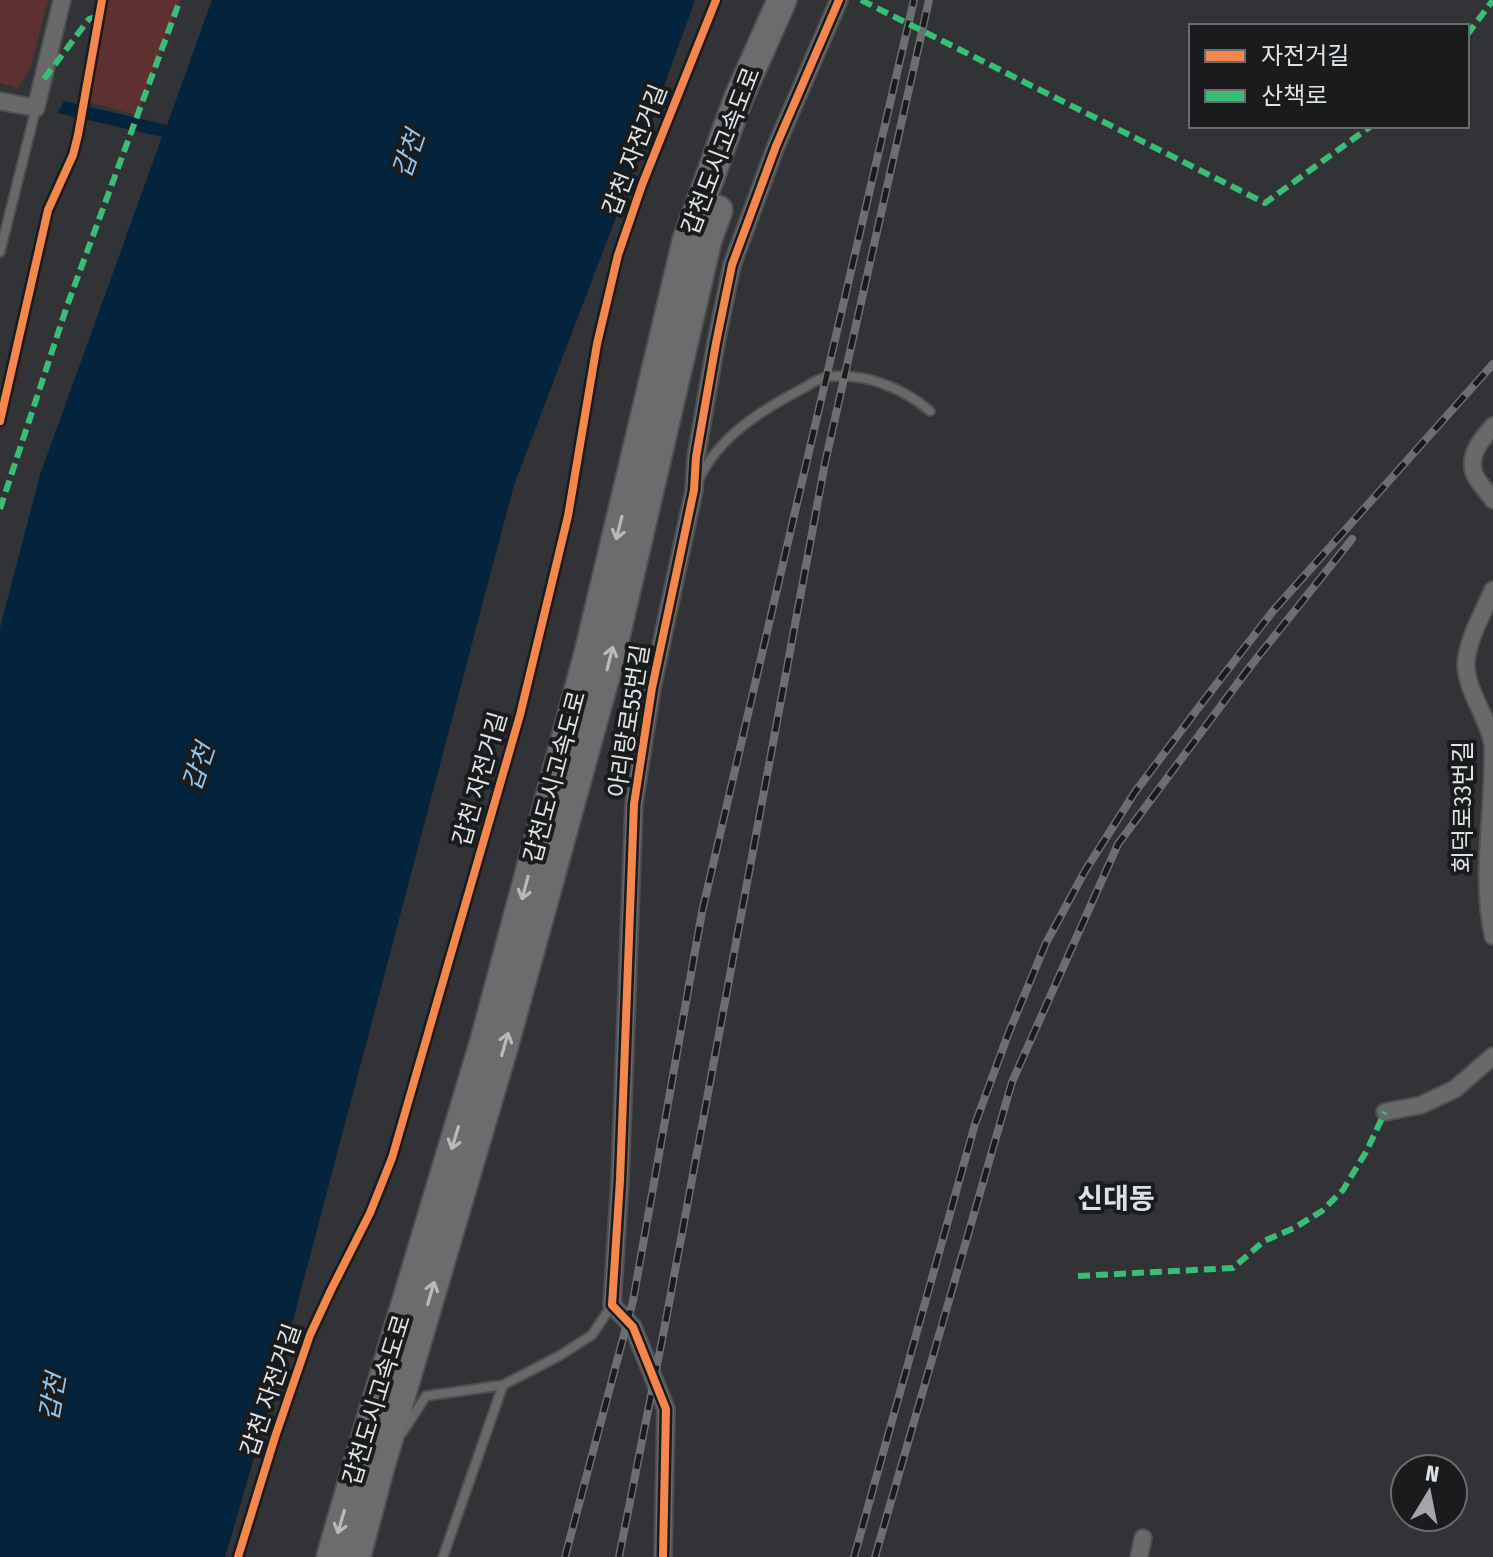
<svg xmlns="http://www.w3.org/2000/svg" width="1493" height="1557" font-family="'Fira Sans Condensed','Noto Sans KR',sans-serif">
<rect width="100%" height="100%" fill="#313336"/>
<g fill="#5f3030">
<path d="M 0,0 L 48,0 L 30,70 L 17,88 L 0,83 Z"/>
<path d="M 102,0 L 180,0 L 137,115 L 84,101 Z"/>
</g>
<path fill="#04233c" d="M 212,0 L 695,0 L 629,183 L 514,485 L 279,1373 L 225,1557 L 0,1557 L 0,628 L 40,475 L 162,137 L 58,113 L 64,101 L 167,125 Z"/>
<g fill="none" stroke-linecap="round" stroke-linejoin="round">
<defs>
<g id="service">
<path d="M 0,252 L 36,108"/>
<path d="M 699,479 C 719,437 760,411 800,390 C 808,386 818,378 827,377 C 864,372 903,388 930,411"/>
<path d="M 402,1433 L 426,1396 L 503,1385 L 559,1356 L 592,1335 L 612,1305"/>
<path d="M 443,1557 L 503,1385"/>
</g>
<g id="minor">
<path d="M 0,101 L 36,108 L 62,0"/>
<path d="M 1493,426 C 1482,439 1468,454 1474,473 C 1477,482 1488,492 1493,500"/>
<path d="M 1493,590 C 1484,611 1466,642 1466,665 C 1467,694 1489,717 1493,746 C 1493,766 1492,788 1491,807 C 1488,851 1484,893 1493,936"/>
<path d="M 1385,1112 L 1421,1105 L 1455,1089 L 1493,1056"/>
<path d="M 663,1557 L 666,1409 L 633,1327 L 612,1305 L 620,1180 L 634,804 L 652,688 L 694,490 L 696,457 L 716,343 L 732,265 L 776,146 L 839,0"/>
<path d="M 1139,1557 L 1143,1538"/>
</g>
<g id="trunk">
<path d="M 331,1557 L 358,1463 L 484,1043 L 589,652 L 687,240 L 739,97 L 782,0"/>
<path d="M 356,1557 L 380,1467 L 504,1045 L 611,655 L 707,241 L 718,210"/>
</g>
</defs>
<use href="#service" stroke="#4e4f51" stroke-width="12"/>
<use href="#minor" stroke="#4e4f51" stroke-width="20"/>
<use href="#trunk" stroke="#4e4f51" stroke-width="32"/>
<use href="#service" stroke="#696969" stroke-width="8"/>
<use href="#minor" stroke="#696969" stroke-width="16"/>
<use href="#trunk" stroke="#6c6c6e" stroke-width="28"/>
<defs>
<g id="rail">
<path d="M 565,1557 L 633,1301 L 702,912 L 914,0"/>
<path d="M 619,1557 L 665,1325 L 825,463 L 929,0"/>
<path d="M 854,1557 L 975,1124 L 1009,1032 L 1046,943 L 1085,871 L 1135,792 L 1205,699 L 1273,611 L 1493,364"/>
<path d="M 875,1557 L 1012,1082 L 1118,844 L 1249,668 L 1352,539"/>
</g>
</defs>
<use href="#rail" stroke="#6d6e6f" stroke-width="8"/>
<use href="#rail" stroke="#191b1c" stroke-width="5" stroke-dasharray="15" stroke-linecap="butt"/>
<g stroke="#3abd76" stroke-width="6" stroke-dasharray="12 6" stroke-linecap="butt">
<path d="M 861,0 L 1265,203 L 1371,126"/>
<path d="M 1467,35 L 1493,0"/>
<path d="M 44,79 L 89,19 L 99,16"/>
<path d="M 0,509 L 67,306 L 180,0"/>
<path d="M 1078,1276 L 1233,1268 L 1264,1241 L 1294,1228 L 1322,1211 L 1343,1190 L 1366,1152 L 1385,1112"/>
</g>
<defs>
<g id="cycleway">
<path d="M 0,421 L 48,210 L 73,155 L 78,135 L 102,0"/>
<path d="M 238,1557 L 275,1437 L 310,1335 L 331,1290 L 370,1213 L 392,1158 L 520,715 L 568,516 L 597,344 L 618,255 L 642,185 L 716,0"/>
<path d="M 663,1557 L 666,1409 L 633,1327 L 612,1305 L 620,1180 L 634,804 L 652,688 L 694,490 L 696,457 L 716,343 L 732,265 L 776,146 L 839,0"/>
</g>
</defs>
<use href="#cycleway" stroke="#191b1c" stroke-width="13"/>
<use href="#cycleway" stroke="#f5874c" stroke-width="8"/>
</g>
<defs><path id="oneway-shaft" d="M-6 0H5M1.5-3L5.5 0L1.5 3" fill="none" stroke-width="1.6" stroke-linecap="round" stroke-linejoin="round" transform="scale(2)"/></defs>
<g stroke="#b7b9bb">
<use href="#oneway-shaft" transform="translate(619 528) rotate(104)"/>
<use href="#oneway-shaft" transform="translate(610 658) rotate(-76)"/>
<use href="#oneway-shaft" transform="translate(525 888) rotate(105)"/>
<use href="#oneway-shaft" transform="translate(505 1044) rotate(-74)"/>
<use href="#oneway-shaft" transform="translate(455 1138) rotate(107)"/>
<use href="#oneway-shaft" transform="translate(431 1293) rotate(-74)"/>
<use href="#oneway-shaft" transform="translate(341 1522) rotate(106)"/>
</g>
<g text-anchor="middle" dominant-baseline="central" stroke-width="8" stroke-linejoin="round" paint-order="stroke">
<g font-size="24" fill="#e0e3e5" stroke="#191b1c">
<text transform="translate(635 150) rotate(-69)">갑천 자전거길</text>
<text transform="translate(721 151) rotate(-69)">갑천도시고속도로</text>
<text transform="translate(629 721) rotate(-81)">아리랑로55번길</text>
<text transform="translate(555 777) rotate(-75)">갑천도시고속도로</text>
<text transform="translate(480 779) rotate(-74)">갑천 자전거길</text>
<text transform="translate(1463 807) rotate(-90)">회덕로33번길</text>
<text transform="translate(271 1390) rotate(-71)">갑천 자전거길</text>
<text transform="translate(377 1400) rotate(-73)">갑천도시고속도로</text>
</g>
<g font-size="26" font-style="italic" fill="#92c4f2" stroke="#191b1c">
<text transform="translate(409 154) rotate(-71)">갑천</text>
<text transform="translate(199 767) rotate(-71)">갑천</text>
<text transform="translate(53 1397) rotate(-80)">갑천</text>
</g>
<g font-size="28" font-weight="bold" fill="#dce1e5" stroke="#191b1c">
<text x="1116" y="1198">신대동</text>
</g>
</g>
<rect x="1189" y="24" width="280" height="104" fill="#191b1c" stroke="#696b6c" stroke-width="2"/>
<rect x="1205" y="50" width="40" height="12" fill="#f5874c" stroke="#696b6c" stroke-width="2"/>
<text x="1261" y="64" font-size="24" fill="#e0e3e5">자전거길</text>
<rect x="1205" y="90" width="40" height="12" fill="#3abd76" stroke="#696b6c" stroke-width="2"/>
<text x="1261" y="104" font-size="24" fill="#e0e3e5">산책로</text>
<g transform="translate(1429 1493) rotate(10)"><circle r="38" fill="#191b1c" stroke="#696b6c" stroke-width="2"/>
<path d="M0-6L14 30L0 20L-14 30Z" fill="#a3a5a8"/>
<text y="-12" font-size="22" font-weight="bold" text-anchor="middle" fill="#e0e3e5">N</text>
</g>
</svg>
